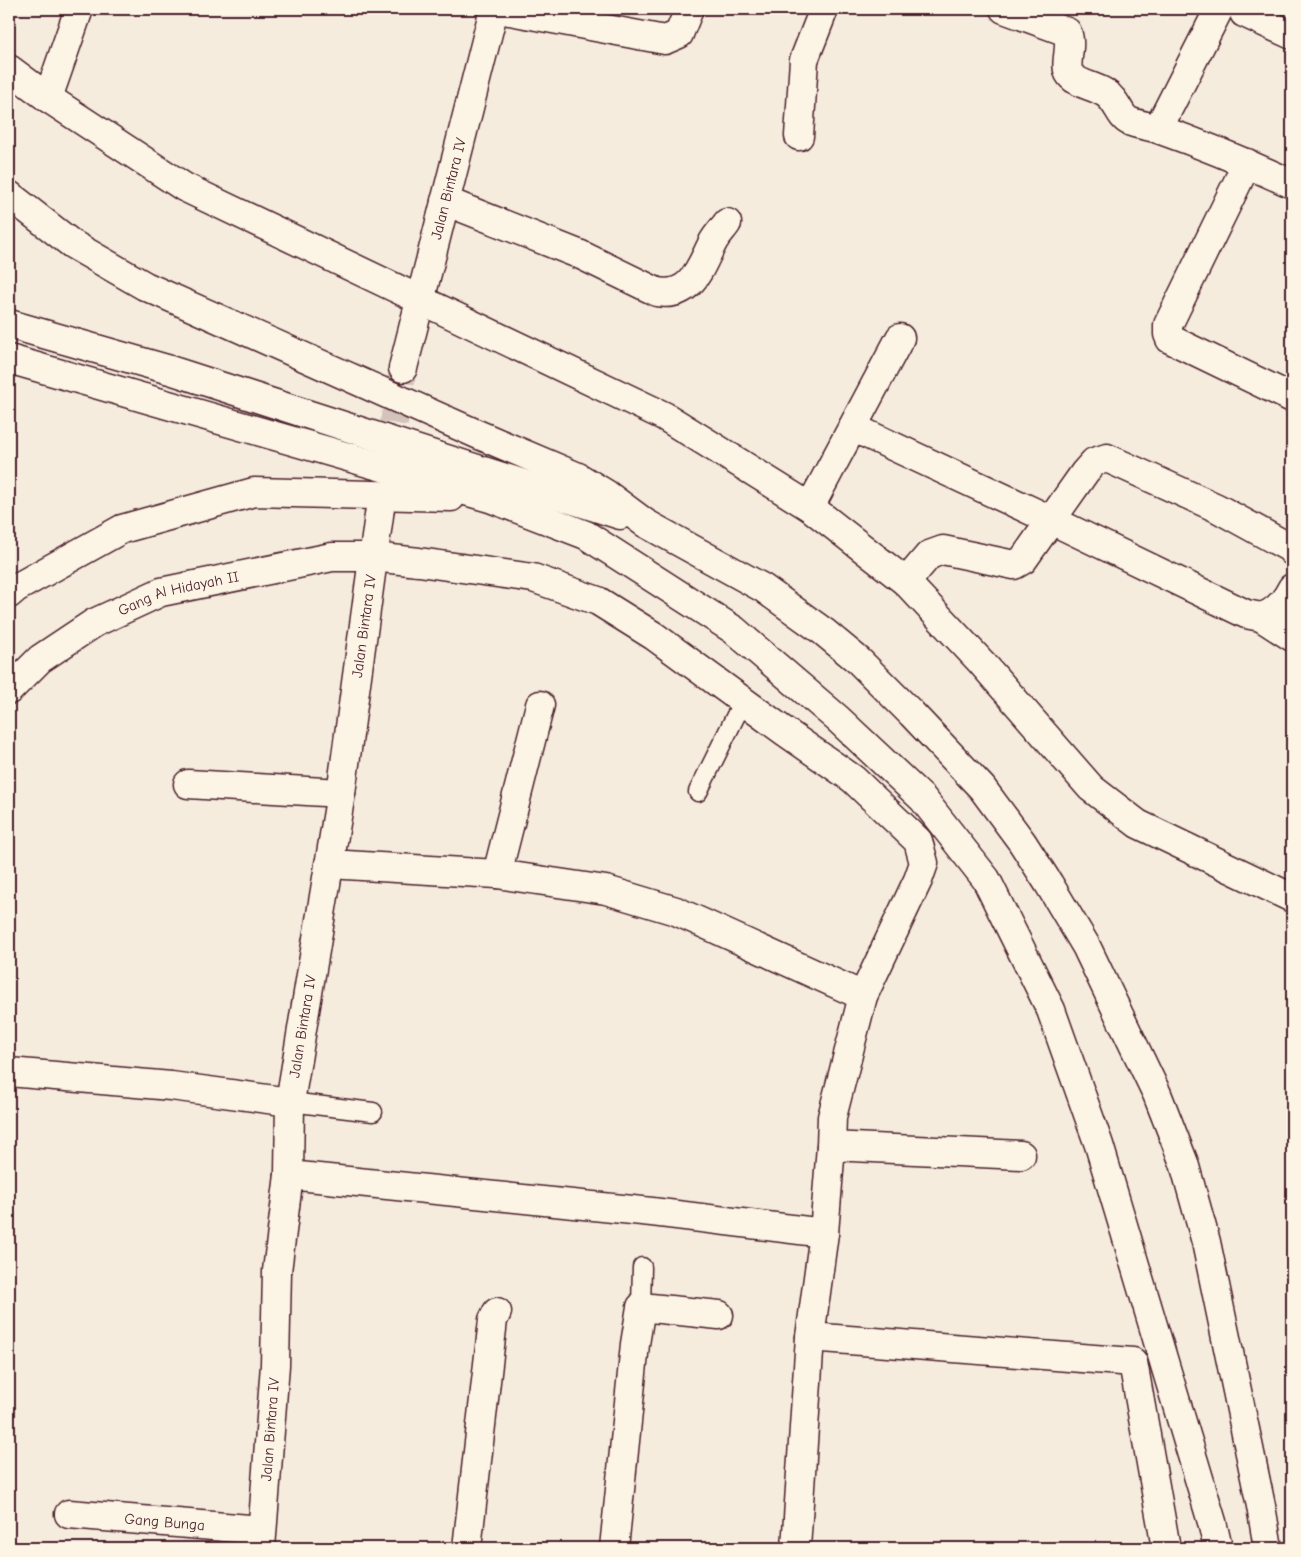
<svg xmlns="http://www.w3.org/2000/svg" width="1301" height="1557" font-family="'Comic Neue',sans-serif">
<rect width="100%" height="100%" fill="#f5ecde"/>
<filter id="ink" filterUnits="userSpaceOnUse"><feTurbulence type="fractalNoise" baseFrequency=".02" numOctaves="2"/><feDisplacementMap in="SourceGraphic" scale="10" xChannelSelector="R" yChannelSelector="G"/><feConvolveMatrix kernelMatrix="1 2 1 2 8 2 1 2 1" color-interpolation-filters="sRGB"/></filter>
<g filter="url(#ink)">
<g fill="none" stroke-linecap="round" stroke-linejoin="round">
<path stroke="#d3c3ba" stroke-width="28" stroke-dasharray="28 14" stroke-linecap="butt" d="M 387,465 L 403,368"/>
<defs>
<g id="lane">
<path d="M 698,792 L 743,701"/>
<path d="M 290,1102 L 373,1112"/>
<path d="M 641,1307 L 642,1267"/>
</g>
<g id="street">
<path d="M 499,9 L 665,40 L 679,34 L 689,9"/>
<path d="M 1004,9 L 1067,32 C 1073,46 1064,62 1069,73 C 1075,84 1095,86 1105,93 C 1117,100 1120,117 1129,121 C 1138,125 1149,126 1158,129 C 1204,145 1249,164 1292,184"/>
<path d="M 1244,13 L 1292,35"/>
<path d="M 9,69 L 48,98 L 184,187 L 664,416 L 810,507 L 906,582 L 982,663 L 1091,788 L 1138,824 L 1292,898"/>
<path d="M 48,98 L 79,9"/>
<path d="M 1158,129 L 1219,9"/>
<path d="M 799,136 L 804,60 L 824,9"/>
<path d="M 1247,163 L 1168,325 L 1168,334 L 1170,339 L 1292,398"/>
<path d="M 445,201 L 581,255 L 657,292 C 692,298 700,267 713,242 C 717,235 723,229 727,223"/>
<path id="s1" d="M 403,368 L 494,9"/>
<path d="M 854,428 L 1051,520 L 1246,614 L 1261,617 L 1292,637"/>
<path d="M 810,507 L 900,338"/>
<path d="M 906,582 L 929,555 L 943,550 L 1014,565 L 1023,560 L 1085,472 L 1094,462 L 1107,458 L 1217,508 L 1290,548 L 1292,551"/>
<path d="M 1261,617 C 1276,613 1285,602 1292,588"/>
<path id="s2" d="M 9,690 L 40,659 L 94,623 L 161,592 L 332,557 L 373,557 L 419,562 L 533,578 L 598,601 L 654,636 L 784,731 L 853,779 L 918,841 L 924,863 L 918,880 L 863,996 L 832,1117 L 831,1146 L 824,1233 L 810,1337 L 796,1548"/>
<path d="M 188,784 L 341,793"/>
<path d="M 329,864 L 497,874 L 606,890 L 676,911 L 863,996"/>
<path d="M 497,874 L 540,705"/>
<path d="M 9,1072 L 171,1086 L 290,1102"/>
<path d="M 831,1146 L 1021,1155"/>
<path d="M 289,1175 L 652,1212 L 824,1233"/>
<path d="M 810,1337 L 1133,1362 L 1166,1548"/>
<path id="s3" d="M 69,1514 L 261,1530"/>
<path id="s4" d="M 261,1548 L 275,1365 L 277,1271 L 289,1175 L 290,1102 L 341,793 L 380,508"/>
<path d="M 467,1548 L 493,1320 L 497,1312"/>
<path d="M 614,1548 L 635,1344 L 641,1307 L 719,1315"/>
</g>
<g id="highway">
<path d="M 9,195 L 72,244 L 145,286 L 477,434 L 578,477 L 606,494 L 645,523 L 763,588 L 824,632 L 859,661 L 912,714 L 982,788 L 1022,842 L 1049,884 L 1086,946 L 1157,1094 L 1184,1163 L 1206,1242 L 1261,1506 L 1268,1548"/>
<path d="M 9,324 L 170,370 L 620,515"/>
<path d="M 9,359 L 490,498 L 586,535 L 734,630 L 838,719 L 923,799 L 986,879 L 1051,1010 L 1099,1145 L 1212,1522 L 1218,1548"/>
<path d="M 9,594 L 16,588 L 122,529 L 254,492 L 451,497"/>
</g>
</defs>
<use href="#lane" stroke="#4a1f2b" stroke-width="21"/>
<use href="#street" stroke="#4a1f2b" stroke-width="31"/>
<use href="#highway" stroke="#4a1f2b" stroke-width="31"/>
<use href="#lane" stroke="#fcf5e5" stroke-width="18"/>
<use href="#street" stroke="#fcf5e5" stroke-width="28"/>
<use href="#highway" stroke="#fcf5e5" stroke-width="28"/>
</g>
</g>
<g text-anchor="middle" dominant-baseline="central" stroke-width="4" stroke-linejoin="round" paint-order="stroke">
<g font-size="15" fill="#4a1f2b" stroke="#fcf5e5">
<text stroke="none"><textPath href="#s1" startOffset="185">Jalan Bintara IV</textPath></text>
<text stroke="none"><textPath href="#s2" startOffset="199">Gang Al Hidayah II</textPath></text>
<text stroke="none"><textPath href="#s4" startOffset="929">Jalan Bintara IV</textPath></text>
<text stroke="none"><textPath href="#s4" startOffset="524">Jalan Bintara IV</textPath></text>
<text stroke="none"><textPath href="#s4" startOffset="119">Jalan Bintara IV</textPath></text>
<text stroke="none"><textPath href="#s3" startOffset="96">Gang Bunga</textPath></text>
</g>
</g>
<rect width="1301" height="1557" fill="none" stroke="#fcf5e5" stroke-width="30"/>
<rect x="15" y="15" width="1271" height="1527" fill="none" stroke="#4a1f2b" stroke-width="2" filter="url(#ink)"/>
</svg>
